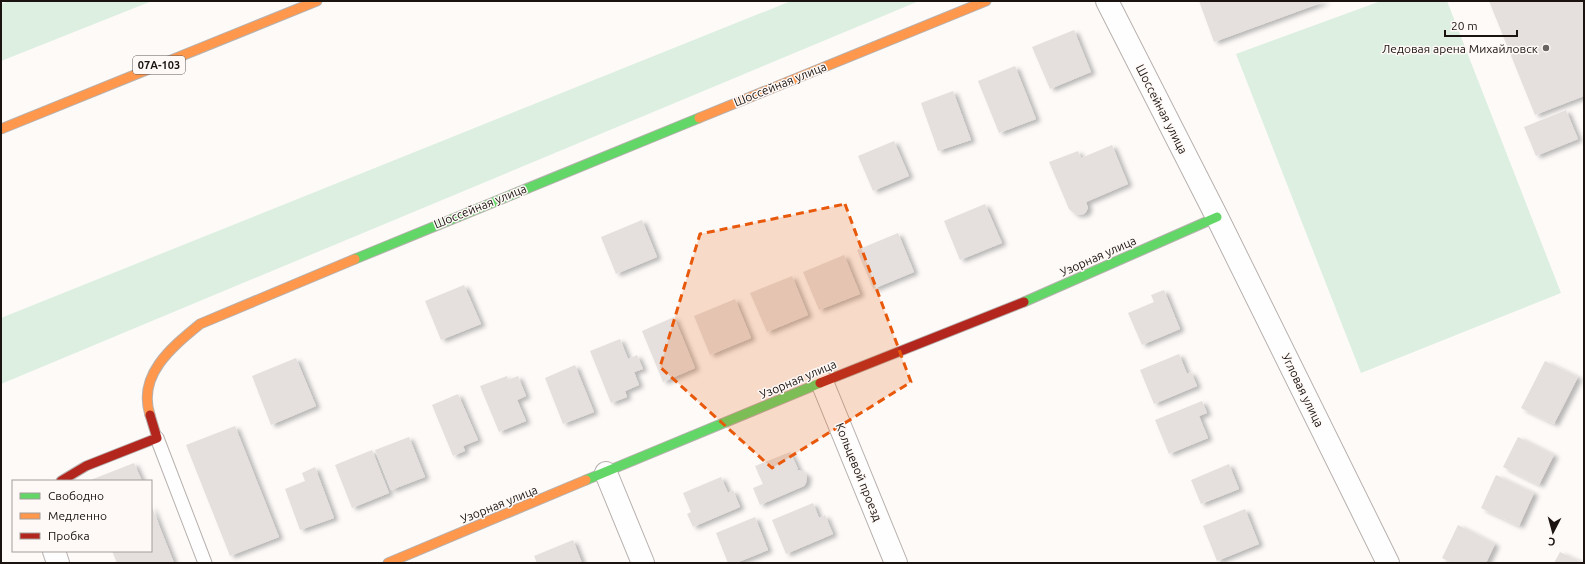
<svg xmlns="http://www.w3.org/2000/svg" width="1585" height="564" font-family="Ubuntu,sans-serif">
<defs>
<filter id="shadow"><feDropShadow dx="4.5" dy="2.5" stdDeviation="2" flood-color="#0004"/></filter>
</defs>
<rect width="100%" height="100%" fill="#fdfaf8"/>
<g fill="#dcefe0">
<path d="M 9,1 L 152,1 L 1,61 L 1,4 Z"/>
<path d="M 791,1 L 919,1 L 1,384 L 1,318 Z"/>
<path d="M 1381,1 L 1447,1 L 1561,293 L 1361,373 L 1236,54 Z"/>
</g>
<g fill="#e5e0dd" filter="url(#shadow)">
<path d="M 1199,1 L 1326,1 L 1214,42 Z"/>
<path d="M 1489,1 L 1584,1 L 1584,96 L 1535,115 Z"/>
<path d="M 1074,30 L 1091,72 L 1050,89 L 1032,47 Z"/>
<path d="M 1015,66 L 1036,119 L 999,133 L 978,81 Z"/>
<path d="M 953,91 L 971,140 L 938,151 L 921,103 Z"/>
<path d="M 1566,110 L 1578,139 L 1536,156 L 1524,127 Z"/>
<path d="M 894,141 L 909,176 L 873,191 L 858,156 Z"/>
<path d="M 1112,145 L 1128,184 L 1086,202 L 1088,208 L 1086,212 L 1084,214 L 1076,215 L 1069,209 L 1049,162 L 1078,151 L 1081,158 Z"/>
<path d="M 985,204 L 1002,243 L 960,260 L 944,221 Z"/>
<path d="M 642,220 L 657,257 L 616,274 L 601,237 Z"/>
<path d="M 898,233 L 914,272 L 873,289 L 857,250 Z"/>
<path d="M 844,255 L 860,294 L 819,310 L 803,272 Z"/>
<path d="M 792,276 L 808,315 L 767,332 L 750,293 Z"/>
<path d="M 464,285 L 481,324 L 441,340 L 425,301 Z"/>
<path d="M 1164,290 L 1180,329 L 1142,345 L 1128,313 L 1154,302 L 1151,295 Z"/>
<path d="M 735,299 L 751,338 L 710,355 L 694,316 Z"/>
<path d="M 674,317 L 695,368 L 663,382 L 642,331 Z"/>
<path d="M 620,339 L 628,359 L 637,355 L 643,369 L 634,372 L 639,385 L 625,391 L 627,397 L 611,403 L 590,351 Z"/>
<path d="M 1179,354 L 1187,374 L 1191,372 L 1197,386 L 1154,404 L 1140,370 Z"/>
<path d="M 296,358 L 316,406 L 271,425 L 252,376 Z"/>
<path d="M 1545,361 L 1578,377 L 1554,424 L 1521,408 Z"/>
<path d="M 575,365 L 594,412 L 563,424 L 545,378 Z"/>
<path d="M 507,376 L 508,380 L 518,376 L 526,396 L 517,400 L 526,421 L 499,432 L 480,386 Z"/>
<path d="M 458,394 L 478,440 L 463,446 L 465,451 L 453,456 L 432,405 Z"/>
<path d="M 1202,401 L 1207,413 L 1199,416 L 1208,438 L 1169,454 L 1155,420 Z"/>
<path d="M 235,426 L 279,537 L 230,556 L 186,445 Z"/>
<path d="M 409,437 L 425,477 L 391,490 L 375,450 Z"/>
<path d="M 1518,437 L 1554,455 L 1539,485 L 1503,467 Z"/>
<path d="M 372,450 L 389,493 L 352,508 L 335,465 Z"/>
<path d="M 790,452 L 798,469 L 796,470 L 801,471 L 807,475 L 806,483 L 804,486 L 760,505 L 753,488 L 763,484 L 755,466 Z"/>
<path d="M 134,463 L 142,481 L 88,481 Z"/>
<path d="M 1229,464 L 1239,489 L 1201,504 L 1191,480 Z"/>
<path d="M 315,467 L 334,518 L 300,530 L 285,489 L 305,481 L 302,473 Z"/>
<path d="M 1496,475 L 1534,493 L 1519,526 L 1481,508 Z"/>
<path d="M 721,477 L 728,493 L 733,490 L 740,507 L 693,527 L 687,514 L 691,512 L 683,493 Z"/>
<path d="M 813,503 L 819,518 L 825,515 L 833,534 L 786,554 L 772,520 Z"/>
<path d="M 151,505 L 174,563 L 117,563 L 112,551 L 151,551 Z"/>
<path d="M 1245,509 L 1259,544 L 1217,561 L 1203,526 Z"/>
<path d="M 755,517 L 768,550 L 736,563 L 728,563 L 716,533 Z"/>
<path d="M 1458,525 L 1495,544 L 1486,563 L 1452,563 L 1442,558 Z"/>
<path d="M 573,540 L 582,563 L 537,563 L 534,556 Z"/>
<path d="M 1560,552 L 1583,563 L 1554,563 Z"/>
</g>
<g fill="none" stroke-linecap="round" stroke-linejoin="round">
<defs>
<path id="lane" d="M 157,438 L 205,563"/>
<g id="street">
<path d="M 1107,1 L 1217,217 L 1388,563"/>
<path d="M 822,382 L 896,563"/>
<path d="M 606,473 L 643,563"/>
<path d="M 54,551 L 58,563"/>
</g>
<g id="fast">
<path d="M 355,259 L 699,118"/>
<path d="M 1024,302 L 1217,217"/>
<path d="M 586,480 L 820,383"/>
</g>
<g id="slow">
<path d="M 699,118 L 986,1"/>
<path d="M 1,129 L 317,1"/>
<path d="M 150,415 C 137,375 172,347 200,324 L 355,259"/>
<path d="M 388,563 L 586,480"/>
</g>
<g id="jam">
<path d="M 820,383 L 1024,302"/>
<path d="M 61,481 L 86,466 L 157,438 L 150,415"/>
</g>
</defs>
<use href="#lane" stroke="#b7b1ae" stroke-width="15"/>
<use href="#street" stroke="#b7b1ae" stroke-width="24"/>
<use href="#fast" stroke="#b7b1ae" stroke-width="11"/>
<use href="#slow" stroke="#b7b1ae" stroke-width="11"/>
<use href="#jam" stroke="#b7b1ae" stroke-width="11"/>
<use href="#lane" stroke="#fffefe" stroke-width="13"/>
<use href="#street" stroke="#fffefe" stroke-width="22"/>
<use href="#fast" stroke="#63d668" stroke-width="9"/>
<use href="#slow" stroke="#ff974d" stroke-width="9"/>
<use href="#jam" stroke="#b3261e" stroke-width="9"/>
</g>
<path fill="#e8590c" fill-opacity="0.2" stroke="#e8590c" stroke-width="3" stroke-dasharray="8 5" stroke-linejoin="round" d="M 845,204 L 911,382 L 772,468 L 660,367 L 700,234 Z"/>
<circle fill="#696461" stroke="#fef9f7" stroke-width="1.5" cx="1546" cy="48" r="4"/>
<g text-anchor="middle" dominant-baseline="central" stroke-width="3" stroke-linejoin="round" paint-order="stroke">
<rect fill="#fef9f7" stroke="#5e5855" stroke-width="1" x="133" y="56" width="52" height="18" rx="3"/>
<g font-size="11" font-weight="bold" fill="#1a130f">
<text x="159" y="65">07А-103</text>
</g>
<g font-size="12" fill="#1a130f" stroke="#fef9f7" text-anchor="end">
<text x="1538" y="48">Ледовая арена Михайловск</text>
</g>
<g font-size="12" fill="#1a130f" stroke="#fef9f7">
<text transform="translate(780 84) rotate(-22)">Шоссейная улица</text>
<text transform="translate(1162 109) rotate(63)">Шоссейная улица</text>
<text transform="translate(480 206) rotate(-22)">Шоссейная улица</text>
<text transform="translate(1098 256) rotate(-24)">Узорная улица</text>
<text transform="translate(798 379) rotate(-23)">Узорная улица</text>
<text transform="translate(1303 390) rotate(64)">Угловая улица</text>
<text transform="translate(859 472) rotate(68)">Кольцевой проезд</text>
<text transform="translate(499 504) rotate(-22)">Узорная улица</text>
</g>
</g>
<rect width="1585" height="564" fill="none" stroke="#1a130f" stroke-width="4"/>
<rect x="12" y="480" width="140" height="72" fill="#fef9f7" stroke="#a39d9a"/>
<rect x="20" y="493" width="20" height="6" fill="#63d668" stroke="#a39d9a"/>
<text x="48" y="500" font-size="12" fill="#1a130f">Свободно</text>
<rect x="20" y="513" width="20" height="6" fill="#ff974d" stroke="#a39d9a"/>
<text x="48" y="520" font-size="12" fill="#1a130f">Медленно</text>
<rect x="20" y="533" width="20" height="6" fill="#b3261e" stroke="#a39d9a"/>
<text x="48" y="540" font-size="12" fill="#1a130f">Пробка</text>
<g transform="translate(1553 532) rotate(186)" stroke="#fef9f7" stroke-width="3" paint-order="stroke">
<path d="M0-3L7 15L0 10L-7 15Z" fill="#1a130f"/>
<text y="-6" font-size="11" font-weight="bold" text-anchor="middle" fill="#1a130f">С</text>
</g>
<path d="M1445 30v6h72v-6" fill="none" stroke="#1a130f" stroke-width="2"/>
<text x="1451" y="30" font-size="12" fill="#1a130f" stroke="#fef9f7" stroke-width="3" paint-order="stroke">20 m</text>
</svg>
